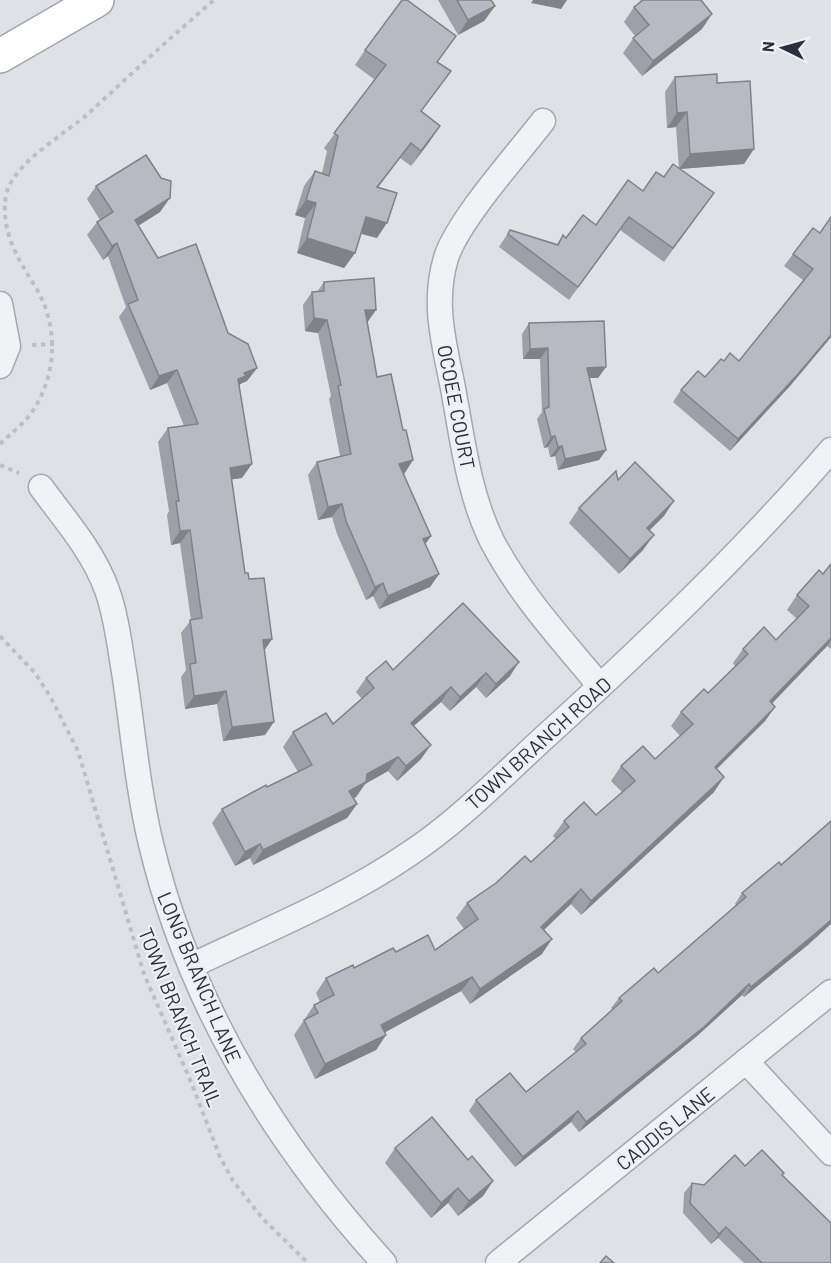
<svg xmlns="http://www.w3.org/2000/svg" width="831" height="1263" font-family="Barlow,sans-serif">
<rect width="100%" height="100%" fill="#dfe1e7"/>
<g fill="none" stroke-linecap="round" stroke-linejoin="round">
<defs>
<g id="minor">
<path d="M 543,121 C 517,155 458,220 446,258 C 433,301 443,340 452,383 C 462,435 468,493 492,541 C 520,595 562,640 600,686"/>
<path d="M 0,304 L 8,346 L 0,366"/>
<path d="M 41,487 C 65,520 93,551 107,590 C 117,618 120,649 125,678 C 133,733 138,790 151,844 C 189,1003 275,1143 384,1263"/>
<path d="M 191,966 C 264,931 342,900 409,854 C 459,821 502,776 546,736 C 646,645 743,552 831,450"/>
<path d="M 746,1061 L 831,1153"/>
<path d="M 498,1263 L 831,992"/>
</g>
<path id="primary" d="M 0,56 L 97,0"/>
</defs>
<use href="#minor" stroke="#a5a8b0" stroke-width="27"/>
<use href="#primary" stroke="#a0a5b1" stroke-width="36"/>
<g stroke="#bdbfc6" stroke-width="4" stroke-dasharray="4.5 4.5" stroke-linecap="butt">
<path d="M 32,345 L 54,344"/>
<path d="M 0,444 C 10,434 24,424 32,412 C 57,376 59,326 36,288 C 18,259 0,231 6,195 C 13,163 65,134 89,113 C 130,75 171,37 214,0"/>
<path d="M 0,465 L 19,473"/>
<path d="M 0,636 L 35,673 L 50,696 L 78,751 L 144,974 L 191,1082 L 220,1157 L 233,1181 L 263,1219 L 308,1263"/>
</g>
<use href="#minor" stroke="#f1f2f6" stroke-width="24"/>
<use href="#primary" stroke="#fff" stroke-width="33"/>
</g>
<g fill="#9da0a8">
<path d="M 438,0 L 491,0 L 495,6 L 484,21 L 458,35 Z"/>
<path d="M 639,0 L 701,0 L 702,29 L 642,76 L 623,53 L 635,36 L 624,22 L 634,7 L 642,1 Z"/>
<path d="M 365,50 L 438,62 L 440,86 L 421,111 L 430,141 L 411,166 L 400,158 L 378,187 L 377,238 L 361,234 L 355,253 L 344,268 L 297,253 L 305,218 L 295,215 L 304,186 L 315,171 L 322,173 L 327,151 L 324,148 L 375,80 L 355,65 Z"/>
<path d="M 675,77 L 717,83 L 744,164 L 679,169 L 714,193 L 664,262 L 620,230 L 569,300 L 499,247 L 510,230 L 557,244 L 563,235 L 566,238 L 596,225 L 643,191 L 679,169 L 676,127 L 667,128 L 665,92 Z"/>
<path d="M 96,186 L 160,212 L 138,226 L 158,258 L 228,333 L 257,368 L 247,381 L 240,384 L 239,385 L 242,478 L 231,479 L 245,573 L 249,579 L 272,639 L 264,651 L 265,735 L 223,741 L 217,704 L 185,709 L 181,677 L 186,670 L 181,633 L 191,620 L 180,543 L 171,545 L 167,515 L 169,511 L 158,442 L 168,428 L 184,426 L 167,383 L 150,390 L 119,317 L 126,307 L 108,256 L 103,260 L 87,235 L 97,222 L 100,220 L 87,199 Z"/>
<path d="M 831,217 L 831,337 L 790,386 L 730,451 L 673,402 L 681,390 L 705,377 L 724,361 L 739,361 L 803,280 L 784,266 L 793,254 L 820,233 Z"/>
<path d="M 324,282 L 367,323 L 377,377 L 403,430 L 413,460 L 404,474 L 425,544 L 439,574 L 430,587 L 379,609 L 373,596 L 366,600 L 337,534 L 332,517 L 318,520 L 308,475 L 317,462 L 340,456 L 329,399 L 331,396 L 318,333 L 305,331 L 303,305 L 312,292 L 317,292 Z"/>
<path d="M 529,323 L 606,367 L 598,378 L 589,378 L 606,450 L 599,460 L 558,470 L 555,456 L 550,457 L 548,447 L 544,448 L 537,419 L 542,412 L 540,359 L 523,359 L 522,334 Z"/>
<path d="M 618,480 L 664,516 L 649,530 L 643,550 L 619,574 L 569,523 L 579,508 Z"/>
<path d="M 831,564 L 831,649 L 827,646 L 772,703 L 775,707 L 765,721 L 717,769 L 714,792 L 581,915 L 571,904 L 544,930 L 542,954 L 470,1004 L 461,991 L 385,1032 L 386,1035 L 376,1050 L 315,1079 L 294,1035 L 314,1005 L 320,1002 L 316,993 L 326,978 L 396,952 L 435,950 L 464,929 L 456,918 L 467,903 L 531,862 L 556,839 L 553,836 L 564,821 L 596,815 L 622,792 L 611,781 L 621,766 L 655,759 L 680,736 L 671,726 L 681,712 L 708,693 L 735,666 L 733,663 L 743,649 L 776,640 L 797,619 L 787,610 L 797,595 L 823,574 Z"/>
<path d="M 463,603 L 510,676 L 486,698 L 476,687 L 450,711 L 441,702 L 414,726 L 421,759 L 397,781 L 388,771 L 365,784 L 356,797 L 353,798 L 357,804 L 347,818 L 253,865 L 250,858 L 235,866 L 212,823 L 222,809 L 298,772 L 283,747 L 293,732 L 333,724 L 362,699 L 356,692 L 366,678 L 393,670 Z"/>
<path d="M 742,893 L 809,944 L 744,997 L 742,995 L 697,1036 L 579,1132 L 571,1122 L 515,1167 L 469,1111 L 476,1100 L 526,1092 L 576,1052 L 573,1049 L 581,1038 L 613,1010 L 611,1008 L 619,998 L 658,973 L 736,905 L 735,904 Z"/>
<path d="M 395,1148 L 468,1160 L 493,1181 L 483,1196 L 458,1216 L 448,1203 L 431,1218 L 385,1163 Z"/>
<path d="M 784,1173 L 782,1176 L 831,1263 L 744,1263 L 718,1238 L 711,1244 L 683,1213 L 684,1193 L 692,1183 L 704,1185 Z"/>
</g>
<g fill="#808288">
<path d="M 533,0 L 567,0 L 561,9 L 531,3 Z"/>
<path d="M 495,6 L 484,21 L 458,35 L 468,20 Z"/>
<path d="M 712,14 L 702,29 L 642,76 L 653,61 Z"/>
<path d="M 687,112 L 676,127 L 667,128 L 677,113 Z"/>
<path d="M 440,126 L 430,141 L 411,166 L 421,151 Z"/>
<path d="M 411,143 L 400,158 L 367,202 L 377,187 Z"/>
<path d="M 754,149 L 744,164 L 679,169 L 690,154 Z"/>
<path d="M 170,198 L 160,212 L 125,234 L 135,220 Z"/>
<path d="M 306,200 L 316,203 L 305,218 L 295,215 Z"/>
<path d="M 366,217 L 387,223 L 377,238 L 356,232 Z"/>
<path d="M 307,238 L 355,253 L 344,268 L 297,253 Z"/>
<path d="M 117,243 L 108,256 L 103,260 L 112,246 Z"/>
<path d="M 365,310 L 376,310 L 367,323 Z"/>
<path d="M 314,318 L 327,320 L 318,333 L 305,331 Z"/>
<path d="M 831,335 L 831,337 L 790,386 L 730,451 L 738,439 Z"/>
<path d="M 548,348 L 540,359 L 523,359 L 530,349 Z"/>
<path d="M 606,367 L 598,378 L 579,378 L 587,368 Z"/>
<path d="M 257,368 L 247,381 L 240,384 L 236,390 L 238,379 L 244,373 Z"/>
<path d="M 177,370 L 167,383 L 150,390 L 159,376 Z"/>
<path d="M 555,436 L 548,447 L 544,448 L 551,437 Z"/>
<path d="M 562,446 L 555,456 L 550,457 L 558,447 Z"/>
<path d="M 606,450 L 599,460 L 558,470 L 565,459 Z"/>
<path d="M 413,460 L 404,474 L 390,477 L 399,464 Z"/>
<path d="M 252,464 L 242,478 L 220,481 L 230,468 Z"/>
<path d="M 674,501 L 664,516 L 637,543 L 647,528 Z"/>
<path d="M 342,504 L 332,517 L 318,520 L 328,507 Z"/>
<path d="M 190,530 L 180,543 L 171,545 L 180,531 Z"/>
<path d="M 654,535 L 643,550 L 619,574 L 630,559 Z"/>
<path d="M 431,536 L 422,549 L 423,539 Z"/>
<path d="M 439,574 L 430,587 L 379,609 L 388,596 Z"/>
<path d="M 383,583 L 373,596 L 366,600 L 375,587 Z"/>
<path d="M 831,638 L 831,640 L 827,646 L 760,716 L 770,701 Z"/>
<path d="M 272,639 L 263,652 L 263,640 Z"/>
<path d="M 519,662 L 510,676 L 486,698 L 496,684 Z"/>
<path d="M 486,673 L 476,687 L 450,711 L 460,697 Z"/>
<path d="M 451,687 L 441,702 L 401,737 L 411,723 Z"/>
<path d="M 226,691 L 217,704 L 185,709 L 194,696 Z"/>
<path d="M 775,707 L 765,721 L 704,781 L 715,767 Z"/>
<path d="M 274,722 L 265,735 L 223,741 L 232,727 Z"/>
<path d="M 431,745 L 421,759 L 397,781 L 406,766 Z"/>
<path d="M 398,757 L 388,771 L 365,784 L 356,797 L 340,806 L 349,791 L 367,774 Z"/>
<path d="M 724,777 L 714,792 L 581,915 L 591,901 Z"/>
<path d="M 357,804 L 347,818 L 253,865 L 263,850 Z"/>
<path d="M 260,844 L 250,858 L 235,866 L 245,852 Z"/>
<path d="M 581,889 L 571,904 L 531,942 L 541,927 Z"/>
<path d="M 831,920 L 831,924 L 809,944 L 744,997 L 751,987 Z"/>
<path d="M 552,939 L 542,954 L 470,1004 L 480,989 Z"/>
<path d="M 472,977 L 461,991 L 371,1040 L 381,1025 Z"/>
<path d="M 749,984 L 742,995 L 697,1036 L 579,1132 L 586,1122 Z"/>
<path d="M 386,1035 L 376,1050 L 315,1079 L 325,1064 Z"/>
<path d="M 578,1111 L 571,1122 L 515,1167 L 523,1157 Z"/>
<path d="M 493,1181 L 483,1196 L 458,1216 L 469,1201 Z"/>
<path d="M 458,1188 L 448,1203 L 431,1218 L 441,1203 Z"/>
<path d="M 726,1227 L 718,1238 L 711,1244 L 719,1234 Z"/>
</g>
<g fill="#b7bac3" stroke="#808288" stroke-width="1.5">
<path d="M 402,0 L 407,0 L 456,36 L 437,62 L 451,71 L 421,111 L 440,126 L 421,151 L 411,143 L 377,187 L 397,193 L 387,223 L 366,217 L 355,253 L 307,238 L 316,203 L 306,200 L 315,171 L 329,176 L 338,136 L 334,133 L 386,65 L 365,50 Z"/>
<path d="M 457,0 L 491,0 L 495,6 L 468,20 Z"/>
<path d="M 643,0 L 701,0 L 712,14 L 653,61 L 633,38 L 649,25 L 634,7 Z"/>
<path d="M 717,74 L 717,83 L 750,81 L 754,149 L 690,154 L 687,112 L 677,113 L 675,77 Z"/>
<path d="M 146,155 L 161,178 L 171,181 L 170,198 L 135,220 L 158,258 L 196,244 L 228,333 L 248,344 L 257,368 L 244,373 L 246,376 L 238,379 L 252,464 L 230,468 L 245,573 L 248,573 L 249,579 L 264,578 L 272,639 L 263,640 L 274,722 L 232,727 L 226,691 L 194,696 L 190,664 L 196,663 L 190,620 L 202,618 L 190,530 L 180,531 L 176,501 L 179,501 L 168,428 L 198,424 L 177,370 L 159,376 L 128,304 L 138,300 L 117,243 L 112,246 L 97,222 L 113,212 L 96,186 Z"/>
<path d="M 673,164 L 714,193 L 673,248 L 629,217 L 578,287 L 508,234 L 510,230 L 558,245 L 563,235 L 566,238 L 583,215 L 596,225 L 628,180 L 643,191 L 656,172 L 664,177 Z"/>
<path d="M 831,217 L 831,335 L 798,374 L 738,439 L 681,390 L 698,371 L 705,377 L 721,359 L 724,361 L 730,353 L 739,361 L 813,269 L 793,254 L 813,228 L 820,233 Z"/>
<path d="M 374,278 L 376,310 L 365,310 L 377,377 L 391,374 L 403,430 L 406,430 L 413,460 L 399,464 L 431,536 L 423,539 L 439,574 L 388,596 L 383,583 L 375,587 L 346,521 L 342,504 L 328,507 L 317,462 L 351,454 L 338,386 L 341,385 L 327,320 L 314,318 L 312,292 L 324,291 L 324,282 Z"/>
<path d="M 604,321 L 606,367 L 587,368 L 606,450 L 565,459 L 562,446 L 558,447 L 555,436 L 551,437 L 544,409 L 549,407 L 548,348 L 530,349 L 529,323 Z"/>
<path d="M 635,462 L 674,501 L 647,528 L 654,535 L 630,559 L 579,508 L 616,471 L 618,480 Z"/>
<path d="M 831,564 L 831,638 L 770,701 L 775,707 L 715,767 L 724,777 L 591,901 L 581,889 L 541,927 L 552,939 L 480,989 L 472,977 L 381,1025 L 386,1035 L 325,1064 L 304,1020 L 318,1013 L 314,1005 L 334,995 L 326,978 L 353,965 L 354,968 L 393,948 L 396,952 L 428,935 L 435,950 L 478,919 L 467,903 L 496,883 L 525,856 L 531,862 L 569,827 L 564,821 L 584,802 L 596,815 L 635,781 L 621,766 L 643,746 L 655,759 L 693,724 L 681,712 L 704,689 L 708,693 L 748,654 L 743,649 L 764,627 L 776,640 L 809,606 L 797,595 L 819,570 L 823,574 Z"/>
<path d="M 463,603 L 519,662 L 496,684 L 486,673 L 460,697 L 451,687 L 411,723 L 431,745 L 406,766 L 398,757 L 367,774 L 366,782 L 349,791 L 357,804 L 263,850 L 260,844 L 245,852 L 222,809 L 266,785 L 267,787 L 312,765 L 293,732 L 326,713 L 333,724 L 374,688 L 366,678 L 386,661 L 393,670 Z"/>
<path d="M 831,821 L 831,920 L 816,933 L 751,987 L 749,984 L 705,1026 L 586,1122 L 578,1111 L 523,1157 L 476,1100 L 510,1073 L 526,1092 L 586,1044 L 581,1038 L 622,1001 L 619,998 L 654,968 L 658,973 L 746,897 L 742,893 L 779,862 L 781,865 Z"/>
<path d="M 432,1117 L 468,1160 L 472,1156 L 493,1181 L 469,1201 L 458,1188 L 441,1203 L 395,1148 Z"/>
<path d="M 762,1150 L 784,1173 L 782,1175 L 831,1223 L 831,1263 L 762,1263 L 726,1227 L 719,1234 L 690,1203 L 692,1183 L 704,1185 L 735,1155 L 745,1166 Z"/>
<path d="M 606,1256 L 614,1263 L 600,1263 Z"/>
</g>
<g text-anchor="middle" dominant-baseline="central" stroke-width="4.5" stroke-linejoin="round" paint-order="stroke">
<g font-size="20" fill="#2a2f3c" stroke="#eef0f5">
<text transform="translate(457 407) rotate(79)">OCOEE COURT</text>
<text transform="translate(538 743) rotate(-42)">TOWN BRANCH ROAD</text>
<text transform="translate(200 977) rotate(67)">LONG BRANCH LANE</text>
<text transform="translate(181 1017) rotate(68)">TOWN BRANCH TRAIL</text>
<text transform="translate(665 1128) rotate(-39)">CADDIS LANE</text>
</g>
</g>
<g transform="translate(783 48) rotate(275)" stroke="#eef0f5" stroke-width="4.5" paint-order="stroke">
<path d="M0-4.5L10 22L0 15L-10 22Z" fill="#2a2f3c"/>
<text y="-9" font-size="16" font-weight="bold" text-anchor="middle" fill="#2a2f3c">N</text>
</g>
</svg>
